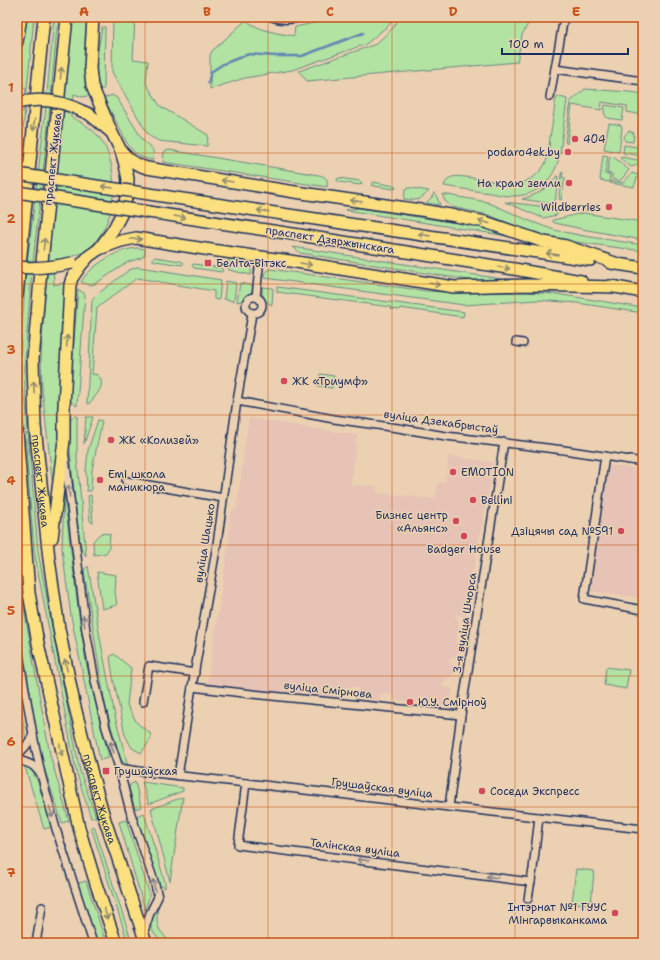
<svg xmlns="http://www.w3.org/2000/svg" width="660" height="960" font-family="'Shantell Sans',sans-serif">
<rect width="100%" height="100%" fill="#ebd1b2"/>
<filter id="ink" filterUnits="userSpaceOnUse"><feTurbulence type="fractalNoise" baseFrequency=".025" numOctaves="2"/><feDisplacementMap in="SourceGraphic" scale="8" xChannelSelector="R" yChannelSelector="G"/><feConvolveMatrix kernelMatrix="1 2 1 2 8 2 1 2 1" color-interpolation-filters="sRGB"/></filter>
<g filter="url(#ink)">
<g fill="#e6c3b4">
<path d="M 249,418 L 357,435 L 351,485 L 376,486 L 377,493 L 435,499 L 438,482 L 445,483 L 449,456 L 494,462 L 473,571 L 466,617 L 454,615 L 455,616 L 459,623 L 457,638 L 460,649 L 459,652 L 457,656 L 450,659 L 449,664 L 455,666 L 456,669 L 454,674 L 451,677 L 442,682 L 442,687 L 453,689 L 451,707 L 394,700 L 394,695 L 380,694 L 379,703 L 357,700 L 358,687 L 345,687 L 344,699 L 207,684 L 228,547 L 231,510 L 237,510 L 237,503 Z"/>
<path d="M 608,465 L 643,470 L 643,598 L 590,591 Z"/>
</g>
<g fill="#b3e3a2" stroke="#678980">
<path d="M 25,17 L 34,17 L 17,193 L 17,113 L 24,111 L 26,88 L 17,89 L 17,63 L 21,49 Z"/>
<path d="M 54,17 L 58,17 L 49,117 L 31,281 L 25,360 L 25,391 L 28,430 L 24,431 L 20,360 L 25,280 L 45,116 Z"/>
<path d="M 73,17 L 88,17 L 91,95 L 83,97 L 74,94 L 71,117 C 81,122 92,128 99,137 C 119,163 118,212 98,238 C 95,242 92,247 88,249 C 77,257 65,258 53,261 L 54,285 L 69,282 L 54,495 L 42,389 L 41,358 L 45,290 Z"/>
<path d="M 113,17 L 135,17 L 133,59 L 148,61 L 146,83 L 160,106 L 208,135 L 207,146 L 159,141 L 151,137 L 147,133 L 112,72 L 112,69 Z"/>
<path d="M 342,17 L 394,17 L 390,24 L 366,44 L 292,70 L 245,78 L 210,89 L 210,55 L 212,51 L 246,20 C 259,31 277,33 294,36 L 295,27 Z"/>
<path d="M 400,17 L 526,17 L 528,24 L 522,35 L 517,62 L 307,81 L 299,71 L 376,44 L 393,28 Z"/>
<path d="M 102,27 L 105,27 L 104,88 L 101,91 C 92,72 99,47 102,27 Z"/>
<path d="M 585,89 L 630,92 L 643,94 L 643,115 L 627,112 L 627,106 L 602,102 L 601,110 L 572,105 L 567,144 L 565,142 L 571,101 Z"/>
<path d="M 112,95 L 117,98 L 142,139 C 150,149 155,145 153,160 C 140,158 134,154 127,143 L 104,98 Z"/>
<path d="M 557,96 L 567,99 L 560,153 C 556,178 538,197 511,196 C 504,196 497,194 490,193 C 474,191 459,188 444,186 C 445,182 448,179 452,177 C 459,174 501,183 511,185 C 524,184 539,176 545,164 C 549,156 549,146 550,137 C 552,126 554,114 555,103 Z"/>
<path d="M 605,105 L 624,108 L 622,120 L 607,118 L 604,113 Z"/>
<path d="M 609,123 L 621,125 L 622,128 L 619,152 L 604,149 Z"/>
<path d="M 629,131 L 634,133 L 633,142 L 625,141 C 623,137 625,134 629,131 Z"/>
<path d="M 624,145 L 643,148 L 643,156 L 623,153 Z"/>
<path d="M 169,150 L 319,175 C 327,177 328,179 327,187 L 163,162 L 164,152 L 166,151 Z"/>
<path d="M 603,155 L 608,156 L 605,174 L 610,175 L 609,182 L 600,180 Z"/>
<path d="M 610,157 L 615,158 L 629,170 L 620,181 L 612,179 L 612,174 L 607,173 Z"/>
<path d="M 621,157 L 643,161 L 643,163 L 631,167 L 620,158 Z"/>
<path d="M 563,172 L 562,177 L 565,178 L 561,200 L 559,199 L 561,175 L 561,173 Z"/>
<path d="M 632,173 L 638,175 L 634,187 L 610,183 L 610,181 L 623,183 Z"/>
<path d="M 557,176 L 558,176 L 555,203 L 553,204 L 522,199 C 539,194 545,190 557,176 Z"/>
<path d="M 339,178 L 360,181 L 362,183 L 360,185 L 339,182 L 337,180 L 337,179 Z"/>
<path d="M 373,182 L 395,186 L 396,188 L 394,189 L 374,186 L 371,185 L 372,183 Z"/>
<path d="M 408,188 L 411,188 L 429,191 C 419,201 418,201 404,199 L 405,190 Z"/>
<path d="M 434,193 L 435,193 L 440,205 L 426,203 L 432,197 Z"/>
<path d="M 442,194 L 487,202 L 530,221 L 554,230 L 584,236 L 643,245 L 643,251 L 568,241 L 545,236 L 530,232 L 489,215 L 452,207 L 445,201 Z"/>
<path d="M 505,202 L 556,208 L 557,215 L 543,218 Z"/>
<path d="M 359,208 L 483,227 L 507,236 L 346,210 Z"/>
<path d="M 583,213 L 643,222 L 643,240 L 582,229 L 555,223 L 553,222 L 553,220 Z"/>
<path d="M 293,247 L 502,279 L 483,281 L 475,281 L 300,253 Z"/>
<path d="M 137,248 L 145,249 L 145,253 L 144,256 L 141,258 L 128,262 L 95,284 L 89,285 L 81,282 C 88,269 108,256 122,251 C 127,249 132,249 137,248 Z"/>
<path d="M 155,257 L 181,261 L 184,263 L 182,265 L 155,261 L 152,259 Z"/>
<path d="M 229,258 C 241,260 253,260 251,275 L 229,270 L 228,267 Z"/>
<path d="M 194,264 L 221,268 L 223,270 L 222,272 L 194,268 L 192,265 Z"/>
<path d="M 137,267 L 146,268 L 221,280 L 219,300 L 214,299 L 214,291 L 137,278 L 97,308 L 92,374 L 98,375 C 99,377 101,378 101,381 C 104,388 93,398 89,404 L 87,403 L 92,300 L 99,293 L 129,270 Z"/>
<path d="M 270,269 L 426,291 L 462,293 L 526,292 L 557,294 L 643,308 L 643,313 L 577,303 L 537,300 L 464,305 L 264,278 C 264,273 265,271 270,269 Z"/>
<path d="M 226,281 L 236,283 L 234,301 L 224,299 Z"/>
<path d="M 240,283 L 255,286 C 251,293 246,301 237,302 Z"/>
<path d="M 262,287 L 273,288 L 272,305 C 263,301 262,295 262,287 Z"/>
<path d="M 277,287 L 464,312 L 463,317 L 400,308 L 399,310 L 390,309 L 391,307 L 277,292 Z"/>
<path d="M 78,289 L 85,294 L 77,406 L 74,404 L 70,400 L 70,393 Z"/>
<path d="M 320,374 L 334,376 L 332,388 L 318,386 Z"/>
<path d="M 75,416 L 77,416 L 77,459 L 86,556 L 82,551 L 79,537 L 72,472 L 69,438 L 71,418 Z"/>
<path d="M 86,417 L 93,417 L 84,444 Z"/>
<path d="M 98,420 L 102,421 L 92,470 L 91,491 L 87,491 L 86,471 L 88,450 Z"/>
<path d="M 28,433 L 38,551 L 54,638 L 80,771 L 96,817 L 91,818 L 76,771 L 34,551 L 25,434 Z"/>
<path d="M 64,494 L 78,608 L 86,662 L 109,758 L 100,760 L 71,616 L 62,549 Z"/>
<path d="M 91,495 L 93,523 L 90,521 L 88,496 Z"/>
<path d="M 101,533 L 110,534 L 109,548 L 106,553 L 94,555 L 93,541 Z"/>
<path d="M 88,566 L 100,638 L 115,716 L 128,766 L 123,762 L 120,758 L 105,705 L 84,570 Z"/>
<path d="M 17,569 L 50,755 L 69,821 L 62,823 L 40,755 L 17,611 Z"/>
<path d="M 97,572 L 116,575 L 115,592 L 117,605 L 102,609 Z"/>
<path d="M 114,654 L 131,668 L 127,705 L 137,723 L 150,733 L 151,739 L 141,753 L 132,748 L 125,735 L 113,677 L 110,657 Z"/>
<path d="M 606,667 L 629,670 L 626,689 L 604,685 Z"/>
<path d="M 17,680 L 25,735 L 25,740 L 21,744 L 20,742 L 17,722 Z"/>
<path d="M 25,767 L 29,768 L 32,771 L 38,782 L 52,827 L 44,829 Z"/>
<path d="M 135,782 L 141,807 L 135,809 L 129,788 L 130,785 Z"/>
<path d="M 142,782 L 183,788 L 183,791 L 149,804 Z"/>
<path d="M 183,797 L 170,881 L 151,809 Z"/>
<path d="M 144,813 L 165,882 L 165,888 L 160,885 L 158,882 L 136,816 Z"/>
<path d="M 126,820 L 149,892 L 149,897 L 145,910 L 119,822 Z"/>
<path d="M 94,826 L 132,943 L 128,943 L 91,827 Z"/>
<path d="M 576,869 L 594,871 L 591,904 L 572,903 Z"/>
<path d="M 86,881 L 106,943 L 95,943 L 76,884 Z"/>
<path d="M 160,898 C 158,910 153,924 163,934 C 165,938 169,940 172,943 C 158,943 153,934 149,922 Z"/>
</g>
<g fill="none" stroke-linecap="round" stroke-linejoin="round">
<path stroke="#6288b4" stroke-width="2.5" d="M 208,83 L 211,72 L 223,64 L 249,54 L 275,56 L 302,56 L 363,33"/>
<defs>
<g id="street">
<path d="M 272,17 C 282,21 292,20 302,17"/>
<path d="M 555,69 L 643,81"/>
<path d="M 550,97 L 564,17"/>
<circle cx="254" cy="305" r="8"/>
<path d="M 256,297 L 260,258"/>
<path d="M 516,342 L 523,343"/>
<path d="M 237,401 L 334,419 L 398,428 L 446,436 L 564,450 L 643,462"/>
<path d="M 605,456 L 584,599 L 643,610"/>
<path d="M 65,457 L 86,631 L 95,681 L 106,728 L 119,768 L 130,811 L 154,881 L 158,897 L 150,913 L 143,935"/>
<path d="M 126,481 L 223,498"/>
<path d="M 17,644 L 33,735 L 41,774 L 56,829 L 93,943"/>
<path d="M 192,687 L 252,694 L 461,715"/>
<path d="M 143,702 L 149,666 L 195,673"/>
<path d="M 17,754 C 25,750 28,743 33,735"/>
<path d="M 17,759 C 28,764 31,762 39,772"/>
<path d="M 119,768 L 145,772 L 246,783 L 449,807 L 643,829"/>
<path d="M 178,776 L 192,687 L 217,544 L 237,401 L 252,314"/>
<path d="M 246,783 L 238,845 L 531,882"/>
<path d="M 449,807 L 461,715 L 504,442"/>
<path d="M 528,899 L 533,869 L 539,817"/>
<path d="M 36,943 L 42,907"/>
</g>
<g id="primary">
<path id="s1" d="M 67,17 L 39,291 L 33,360 L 35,426 L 49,559 L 59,629 L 74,703 L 92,774 L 105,820 L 146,943"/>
<path d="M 17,42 L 21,17"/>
<path d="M 84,112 L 89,114 L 111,132"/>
<path d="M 122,152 C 130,161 135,164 147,168 L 295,192 L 427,211 L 456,216 L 485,222 L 544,242 L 566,246 L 618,264"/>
<path d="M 302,217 L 590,260"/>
<path d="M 299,235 L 514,269 L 581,281"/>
<path d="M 99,249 L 121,241 L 136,238 L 211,250 L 290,261 L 454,287 L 528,285 L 617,287"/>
<path d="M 611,263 L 643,268"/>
<path d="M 610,286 L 643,292"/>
<path d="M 17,295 L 44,17"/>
<path d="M 17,432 L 29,593 L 38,643 L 79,828 L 96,884 L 116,943"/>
<path d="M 52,538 L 64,440 L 64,407 L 70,285 L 72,278 L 81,265 L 89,256 L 99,249 L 113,230 L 123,211 L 127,193 L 128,179 L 125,165 L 121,151 L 112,133 L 92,86 L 90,68 L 93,17"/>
<path d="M 17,552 L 23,571"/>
</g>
</defs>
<use href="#street" stroke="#1b2f5e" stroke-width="10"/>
<use href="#primary" stroke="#1b2f5e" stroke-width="14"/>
<use href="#street" stroke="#ebd1b2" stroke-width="7"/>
<use href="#primary" stroke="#fce080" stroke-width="11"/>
<defs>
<g id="primary-bridge">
<path d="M 17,103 C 40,97 63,101 84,112"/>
<path d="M 17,174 L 302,217"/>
<path d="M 17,192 L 299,235"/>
<path d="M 17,267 C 36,269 53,267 72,263"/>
</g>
</defs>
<use href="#primary-bridge" stroke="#1b2f5e" stroke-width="14" stroke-linecap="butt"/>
<use href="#primary-bridge" stroke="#fce080" stroke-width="11"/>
</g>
<defs><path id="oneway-shaft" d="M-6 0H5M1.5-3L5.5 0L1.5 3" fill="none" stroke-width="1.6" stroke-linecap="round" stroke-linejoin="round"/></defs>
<g stroke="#8c886f">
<use href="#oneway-shaft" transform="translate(61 73) rotate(-84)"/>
<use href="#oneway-shaft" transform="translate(34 125) rotate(96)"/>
<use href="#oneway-shaft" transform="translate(227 181) rotate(-171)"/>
<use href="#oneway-shaft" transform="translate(107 187) rotate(-171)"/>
<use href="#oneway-shaft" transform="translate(356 201) rotate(-173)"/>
<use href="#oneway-shaft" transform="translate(263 211) rotate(-171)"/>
<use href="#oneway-shaft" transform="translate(180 217) rotate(9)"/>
<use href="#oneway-shaft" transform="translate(484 222) rotate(-165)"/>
<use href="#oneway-shaft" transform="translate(424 235) rotate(-172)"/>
<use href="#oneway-shaft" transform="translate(136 239)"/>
<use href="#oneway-shaft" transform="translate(44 244) rotate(-84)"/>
<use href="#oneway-shaft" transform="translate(552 254) rotate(-172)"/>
<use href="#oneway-shaft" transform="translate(306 264) rotate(9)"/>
<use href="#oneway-shaft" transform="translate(504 268) rotate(9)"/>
<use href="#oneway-shaft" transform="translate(434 284) rotate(9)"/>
<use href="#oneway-shaft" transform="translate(67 341) rotate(-87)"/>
<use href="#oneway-shaft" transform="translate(34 387) rotate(-92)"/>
<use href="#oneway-shaft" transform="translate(66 665) rotate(-101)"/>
<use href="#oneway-shaft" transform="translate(61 750) rotate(77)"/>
<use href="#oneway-shaft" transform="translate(106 914) rotate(71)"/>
</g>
<g stroke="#838088">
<use href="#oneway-shaft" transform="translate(69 491) rotate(-97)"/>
<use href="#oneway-shaft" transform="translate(84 621) rotate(-97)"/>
<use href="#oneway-shaft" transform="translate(112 747) rotate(-108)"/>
<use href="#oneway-shaft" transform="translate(51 812) rotate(74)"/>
<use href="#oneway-shaft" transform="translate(363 860) rotate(-173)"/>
<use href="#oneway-shaft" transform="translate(492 877) rotate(-173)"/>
<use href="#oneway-shaft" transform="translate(154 885) rotate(-104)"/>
</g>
</g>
<path fill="none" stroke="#c95318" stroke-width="1" stroke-opacity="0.55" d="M 145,17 L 145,943M 268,17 L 268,943M 392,17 L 392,943M 515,17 L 515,943M 17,153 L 643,153M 17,284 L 643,284M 17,415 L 643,415M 17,545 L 643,545M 17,676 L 643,676M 17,807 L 643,807"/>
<g fill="#d1495b" stroke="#ebd1b2" stroke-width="1.5">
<circle cx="575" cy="139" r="4"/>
<circle cx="568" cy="152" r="4"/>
<circle cx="569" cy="183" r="4"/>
<circle cx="609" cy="207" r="4"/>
<rect x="204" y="259" width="8" height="8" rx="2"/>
<circle cx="284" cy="381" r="4"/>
<circle cx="111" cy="440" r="4"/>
<circle cx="453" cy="472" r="4"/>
<circle cx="100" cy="480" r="4"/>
<circle cx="473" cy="500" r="4"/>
<circle cx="456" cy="521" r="4"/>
<circle cx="621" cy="531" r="4"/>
<circle cx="464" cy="536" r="4"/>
<circle cx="410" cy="702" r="4"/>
<rect x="102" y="767" width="8" height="8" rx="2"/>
<circle cx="482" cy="791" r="4"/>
<circle cx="615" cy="913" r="4"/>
</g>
<g text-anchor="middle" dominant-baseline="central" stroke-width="3" stroke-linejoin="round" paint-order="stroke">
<g font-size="11" fill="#1b2f5e" stroke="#ebd1b2" text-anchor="start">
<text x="583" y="139">404</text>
<text x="560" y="152" text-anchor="end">podaro4ek.by</text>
<text x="561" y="183" text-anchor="end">На краю земли</text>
<text x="601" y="207" text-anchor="end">Wildberries</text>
<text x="216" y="263">Беліта-Вітэкс</text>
<text x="292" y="381">ЖК «Триумф»</text>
<text x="119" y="440">ЖК «Колизей»</text>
<text x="461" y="472">EMOTION</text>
<text x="108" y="474">Emi школа<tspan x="108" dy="13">маникюра</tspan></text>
<text x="481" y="500">Bellini</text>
<text x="448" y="515" text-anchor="end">Бизнес центр<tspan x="448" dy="13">«Альянс»</tspan></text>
<text x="613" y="531" text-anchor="end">Дзіцячы сад №591</text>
<text x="464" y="549" text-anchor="middle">Badger House</text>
<text x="418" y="702">Ю.У. Смірноў</text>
<text x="114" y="771">Грушаўская</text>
<text x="490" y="791">Соседи Экспресс</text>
<text x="607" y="907" text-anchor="end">Інтэрнат №1 ГУУС<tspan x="607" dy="13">Мінгарвыканкама</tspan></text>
</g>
<g font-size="11" fill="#1b2f5e" stroke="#ebd1b2">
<text transform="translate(53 159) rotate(-84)">праспект Жукава</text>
<text transform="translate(330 240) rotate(9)">праспект Дзяржынскага</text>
<text transform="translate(441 422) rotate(8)">вуліца Дзекабрыстаў</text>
<text stroke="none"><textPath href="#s1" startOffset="466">праспект Жукава</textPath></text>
<text transform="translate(205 543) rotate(-81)">вуліца Шацько</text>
<text transform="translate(465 623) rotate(-81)">3-я вуліца Шчорса</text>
<text transform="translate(328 690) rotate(6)">вуліца Смірнова</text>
<text transform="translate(382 788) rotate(7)">Грушаўская вуліца</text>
<text stroke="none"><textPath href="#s1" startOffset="790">праспект Жукава</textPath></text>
<text transform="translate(355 848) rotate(7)">Талінская вуліца</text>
</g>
</g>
<rect width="660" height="960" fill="none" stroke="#ebd1b2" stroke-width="44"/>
<path d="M502 48v6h126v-6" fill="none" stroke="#1b2f5e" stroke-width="2"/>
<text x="508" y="48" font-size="12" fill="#1b2f5e" stroke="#ebd1b2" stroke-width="3" paint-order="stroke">100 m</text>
<rect x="22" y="22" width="616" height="916" fill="none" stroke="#c95318" stroke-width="1.5"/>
<g font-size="13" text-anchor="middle" font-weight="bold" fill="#c95318">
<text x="84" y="16">A</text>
<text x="207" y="16">B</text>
<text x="330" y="16">C</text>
<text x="453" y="16">D</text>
<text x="576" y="16">E</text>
<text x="11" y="92">1</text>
<text x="11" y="223">2</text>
<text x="11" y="354">3</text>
<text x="11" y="485">4</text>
<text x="11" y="615">5</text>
<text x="11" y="746">6</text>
<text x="11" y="877">7</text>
</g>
</svg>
